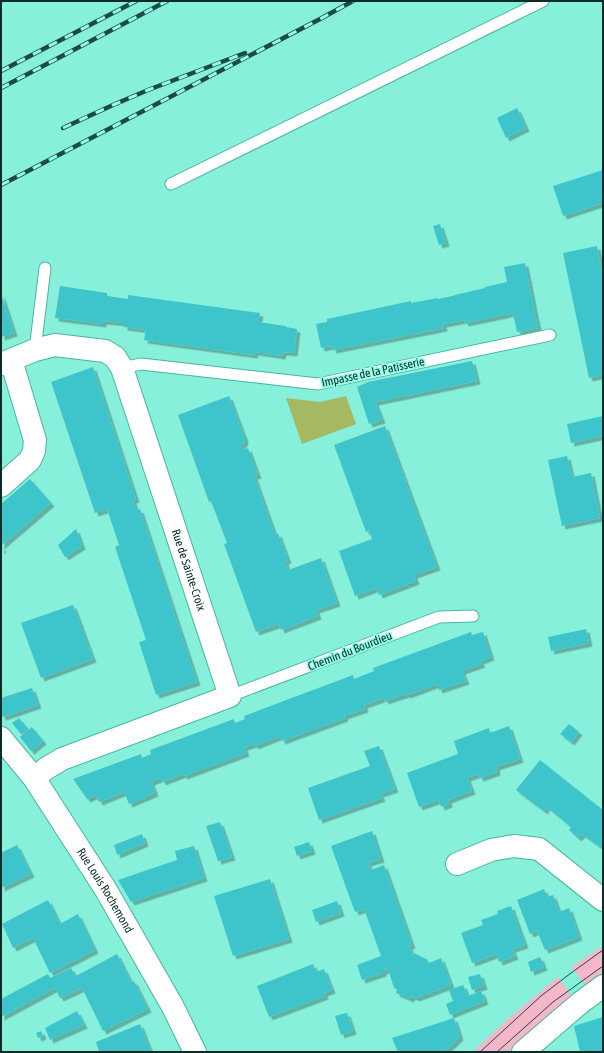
<svg xmlns="http://www.w3.org/2000/svg" width="604" height="1053" font-family="'Asap Condensed',sans-serif">
<defs>
<filter id="shadow"><feDropShadow dx="3.5" dy="3.5" stdDeviation="0" flood-color="#0004"/></filter>
</defs>
<rect width="100%" height="100%" fill="#86f0db"/>
<g fill="#f4b6c8">
<path d="M 603,946 L 603,973 L 586,986 L 571,967 Z"/>
<path d="M 558,977 L 572,997 L 536,1026 L 507,1052 L 473,1052 L 508,1019 Z"/>
</g>
<path fill="#a5b862" d="M 346,396 L 356,424 L 302,444 L 286,398 L 320,402 Z"/>
<g fill="#3ec5cb" filter="url(#shadow)">
<path d="M 517,108 L 526,128 L 506,138 L 497,118 Z"/>
<path d="M 603,170 L 603,203 L 563,216 L 553,186 Z"/>
<path d="M 440,224 L 446,243 L 439,245 L 433,226 Z"/>
<path d="M 597,246 L 603,277 L 603,375 L 589,378 L 563,253 Z"/>
<path d="M 525,263 L 538,328 L 517,332 L 513,313 L 465,323 L 464,320 L 443,324 L 444,328 L 333,350 L 332,346 L 321,348 L 316,324 L 327,322 L 327,319 L 411,301 L 411,303 L 438,298 L 438,299 L 448,297 L 459,294 L 485,288 L 485,287 L 507,282 L 504,267 Z"/>
<path d="M 60,286 L 107,293 L 107,296 L 128,299 L 128,295 L 260,313 L 258,322 L 286,326 L 286,327 L 297,329 L 294,353 L 283,352 L 282,356 L 255,352 L 254,355 L 144,340 L 146,330 L 124,327 L 124,323 L 103,321 L 103,324 L 55,318 Z"/>
<path d="M 1,293 L 14,333 L 1,337 Z"/>
<path d="M 472,361 L 477,381 L 375,402 L 382,420 L 369,424 L 357,387 L 368,382 Z"/>
<path d="M 93,367 L 136,499 L 133,500 L 136,510 L 140,509 L 197,682 L 156,695 L 139,642 L 146,640 L 115,547 L 119,545 L 107,509 L 95,513 L 51,382 Z"/>
<path d="M 229,396 L 245,439 L 244,443 L 241,446 L 243,450 L 248,448 L 258,475 L 254,476 L 275,535 L 278,533 L 288,560 L 285,561 L 288,570 L 321,558 L 337,603 L 316,610 L 318,616 L 281,630 L 279,624 L 256,632 L 224,544 L 227,543 L 211,501 L 209,502 L 178,415 Z"/>
<path d="M 603,416 L 603,436 L 571,443 L 567,424 Z"/>
<path d="M 385,426 L 437,567 L 414,575 L 416,581 L 379,595 L 377,588 L 355,596 L 339,551 L 372,539 L 369,530 L 366,532 L 334,445 Z"/>
<path d="M 567,456 L 572,477 L 591,473 L 600,518 L 562,526 L 548,460 Z"/>
<path d="M 30,479 L 51,503 L 1,546 L 3,549 L 1,551 L 1,504 Z"/>
<path d="M 76,529 L 82,546 L 65,557 L 58,545 Z"/>
<path d="M 73,605 L 93,659 L 41,678 L 21,623 Z"/>
<path d="M 586,629 L 589,643 L 551,651 L 548,637 Z"/>
<path d="M 471,632 L 472,635 L 483,632 L 491,657 L 480,661 L 482,664 L 462,671 L 466,681 L 439,690 L 437,684 L 407,695 L 406,694 L 385,701 L 384,698 L 364,705 L 365,709 L 344,716 L 345,718 L 282,741 L 280,736 L 255,746 L 254,744 L 244,747 L 246,753 L 184,776 L 183,774 L 162,782 L 161,778 L 151,782 L 155,793 L 129,804 L 124,792 L 99,802 L 96,795 L 87,799 L 73,779 L 141,754 L 142,758 L 151,754 L 150,750 L 234,719 L 235,723 L 245,719 L 244,716 L 353,675 L 354,679 L 374,671 L 373,668 Z"/>
<path d="M 32,688 L 38,705 L 3,717 L 1,714 L 1,698 Z"/>
<path d="M 19,718 L 28,729 L 21,734 L 12,723 Z"/>
<path d="M 569,724 L 579,732 L 571,742 L 560,734 Z"/>
<path d="M 509,726 L 520,759 L 496,767 L 497,772 L 480,778 L 478,774 L 467,778 L 472,791 L 448,800 L 449,804 L 441,807 L 439,800 L 419,807 L 407,773 L 458,754 L 454,741 L 489,728 L 490,733 Z"/>
<path d="M 32,727 L 43,741 L 31,751 L 20,737 Z"/>
<path d="M 379,746 L 395,789 L 380,794 L 382,798 L 319,820 L 308,788 L 370,766 L 364,751 Z"/>
<path d="M 540,760 L 603,810 L 603,849 L 582,834 L 578,838 L 569,830 L 571,827 L 547,807 L 544,811 L 516,790 Z"/>
<path d="M 220,822 L 232,857 L 218,861 L 206,826 Z"/>
<path d="M 372,831 L 381,859 L 368,863 L 371,870 L 384,865 L 412,945 L 409,946 L 413,957 L 414,953 L 428,960 L 427,964 L 441,958 L 451,985 L 416,998 L 412,996 L 410,999 L 396,993 L 397,989 L 394,988 L 388,969 L 383,971 L 383,973 L 362,980 L 357,965 L 381,956 L 364,909 L 355,912 L 331,846 Z"/>
<path d="M 142,834 L 145,843 L 117,855 L 114,845 Z"/>
<path d="M 309,842 L 312,851 L 297,856 L 294,847 Z"/>
<path d="M 17,845 L 31,874 L 1,888 L 1,853 Z"/>
<path d="M 194,846 L 204,878 L 131,902 L 118,880 L 177,860 L 175,851 Z"/>
<path d="M 270,879 L 289,939 L 233,956 L 214,896 Z"/>
<path d="M 544,889 L 547,897 L 553,895 L 559,912 L 569,908 L 579,937 L 545,950 L 537,931 L 530,934 L 517,900 Z"/>
<path d="M 48,900 L 60,924 L 78,914 L 95,950 L 50,973 L 33,938 L 13,948 L 2,924 Z"/>
<path d="M 337,901 L 341,913 L 316,922 L 312,910 Z"/>
<path d="M 511,906 L 525,945 L 512,949 L 515,956 L 499,962 L 497,954 L 472,963 L 461,933 L 483,925 L 481,920 L 498,914 L 497,911 Z"/>
<path d="M 117,954 L 131,982 L 134,981 L 148,1009 L 103,1031 L 82,988 L 60,998 L 55,988 L 1,1017 L 1,999 L 48,974 L 50,978 L 71,968 L 76,976 Z"/>
<path d="M 540,957 L 544,967 L 531,972 L 528,962 Z"/>
<path d="M 313,964 L 316,972 L 324,969 L 332,990 L 324,993 L 325,996 L 269,1017 L 257,986 Z"/>
<path d="M 480,974 L 484,986 L 472,990 L 468,977 Z"/>
<path d="M 463,985 L 468,996 L 481,991 L 485,1001 L 450,1015 L 446,1004 L 453,1001 L 449,990 Z"/>
<path d="M 77,1011 L 84,1025 L 50,1040 L 45,1028 Z"/>
<path d="M 347,1013 L 353,1031 L 341,1035 L 335,1016 Z"/>
<path d="M 603,1017 L 603,1052 L 580,1052 L 574,1026 Z"/>
<path d="M 454,1018 L 460,1037 L 444,1052 L 398,1052 L 392,1038 Z"/>
<path d="M 140,1024 L 151,1052 L 99,1052 L 96,1042 Z"/>
<path d="M 41,1031 L 43,1036 L 38,1038 L 36,1033 Z"/>
</g>
<g fill="none" stroke-linecap="round" stroke-linejoin="round">
<defs>
<g id="lane">
<path d="M 171,184 L 543,1"/>
<path d="M 35,350 L 45,268"/>
<path d="M 122,368 L 141,364 L 318,384 L 550,335"/>
<path d="M 230,696 L 439,617 L 473,616"/>
</g>
<g id="street">
<path id="s1" d="M 1,364 L 35,350 L 55,345 L 105,351 L 115,357 L 122,368 L 230,696 L 62,759 L 47,768 L 34,778"/>
<path d="M 1,486 L 30,460 L 34,451 L 35,440 L 11,360"/>
<path id="s2" d="M 1,738 L 34,778 L 106,890 L 173,1007 L 195,1052"/>
<path d="M 457,864 L 491,850 L 514,846 L 539,849 L 603,900"/>
<path d="M 523,1052 L 580,1003 L 603,986"/>
</g>
</defs>
<use href="#lane" stroke="#47b5a1" stroke-width="13"/>
<use href="#street" stroke="#47b5a1" stroke-width="24"/>
<use href="#lane" stroke="#fff" stroke-width="11"/>
<use href="#street" stroke="#fff" stroke-width="22"/>
<g stroke="#1d4b43" stroke-width="1">
<path d="M 480,1052 L 541,996 L 567,976 L 603,950"/>
<path d="M 497,1052 L 553,1002 L 603,966"/>
</g>
<defs>
<g id="rail">
<path d="M 1,71 L 136,1"/>
<path d="M 1,88 L 167,1"/>
<path d="M 63,128 L 113,105 L 148,90 L 245,53"/>
<path d="M 1,185 L 320,19 L 353,1"/>
</g>
</defs>
<use href="#rail" stroke="#1d4b43" stroke-width="4.5"/>
<use href="#rail" stroke="#93fee9" stroke-width="3" stroke-dasharray="9" stroke-linecap="butt"/>
</g>
<g text-anchor="middle" dominant-baseline="central" stroke-width="3.5" stroke-linejoin="round" paint-order="stroke">
<g font-size="12" fill="#092c26" stroke="#93fee9">
<text transform="translate(373 372) rotate(-12)">Impasse de la Patisserie</text>
<text stroke="none"><textPath href="#s1" startOffset="345">Rue de Sainte-Croix</textPath></text>
<text transform="translate(350 651) rotate(-21)">Chemin du Bourdieu</text>
<text stroke="none"><textPath href="#s2" startOffset="185">Rue Louis Rochemond</textPath></text>
</g>
</g>
<rect width="604" height="1053" fill="none" stroke="#092c26" stroke-width="4"/>
</svg>
